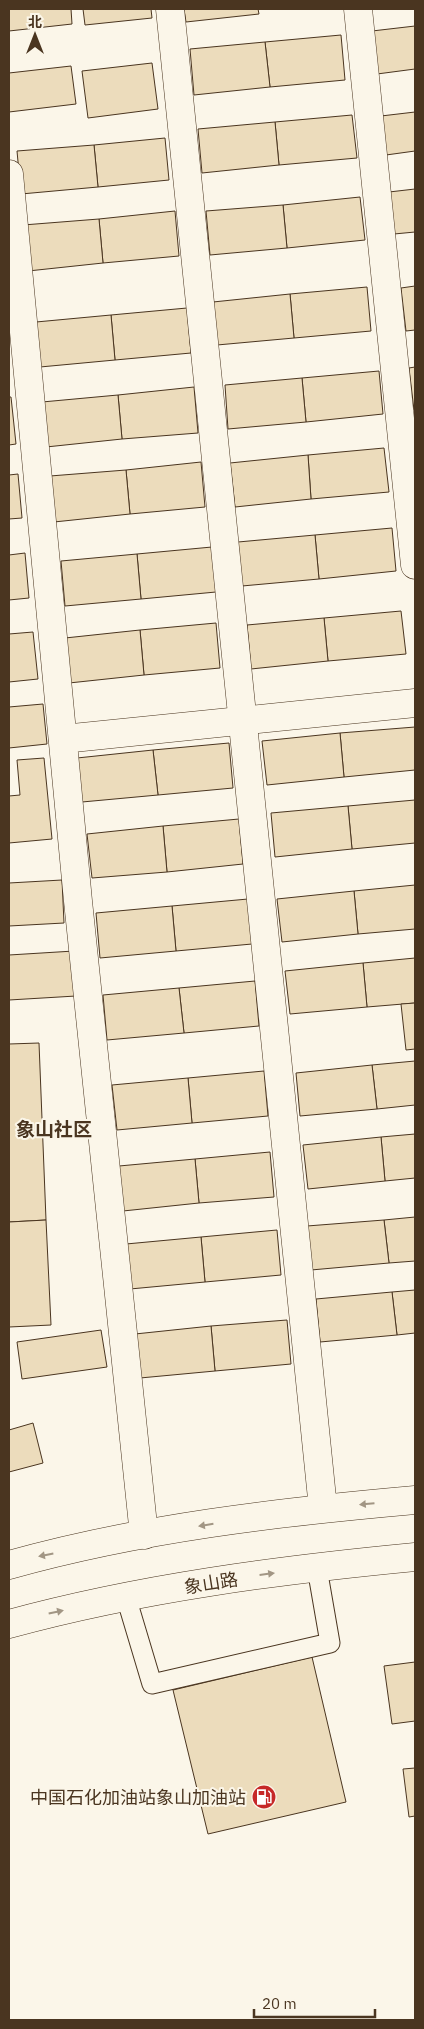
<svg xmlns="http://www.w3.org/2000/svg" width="424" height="2029" font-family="'IBM Plex Sans','Noto Sans SC',sans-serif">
<rect width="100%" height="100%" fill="#fbf6e9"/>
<g fill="#ecdcbc" stroke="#4a3520">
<path d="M 9,9 L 71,9 L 72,24 L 9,31 Z"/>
<path d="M 83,9 L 151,9 L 152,18 L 85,25 Z"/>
<path d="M 184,9 L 258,9 L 259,14 L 186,22 Z"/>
<path d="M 415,26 L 415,69 L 377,74 L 372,31 Z"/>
<path d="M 341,35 L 345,80 L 270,87 L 265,42 Z"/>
<path d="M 265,42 L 270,87 L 194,95 L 190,49 Z"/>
<path d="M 152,63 L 158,109 L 88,118 L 82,71 Z"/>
<path d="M 71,66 L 76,104 L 9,112 L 9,73 Z"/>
<path d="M 415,112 L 415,151 L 386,155 L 381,116 Z"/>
<path d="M 352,115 L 357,158 L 279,165 L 275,122 Z"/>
<path d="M 275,122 L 279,165 L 202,173 L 198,129 Z"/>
<path d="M 165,138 L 169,180 L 98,187 L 94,145 Z"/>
<path d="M 94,145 L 98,187 L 21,194 L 17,151 Z"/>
<path d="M 415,189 L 415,232 L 394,234 L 389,192 Z"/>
<path d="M 360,197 L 365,240 L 287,248 L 283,205 Z"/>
<path d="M 283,205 L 287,248 L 210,255 L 206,211 Z"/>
<path d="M 175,211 L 179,256 L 103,263 L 99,219 Z"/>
<path d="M 99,219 L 103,263 L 28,271 L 23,225 Z"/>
<path d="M 415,286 L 415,330 L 406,331 L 401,288 Z"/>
<path d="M 367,287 L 371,331 L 294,338 L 290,294 Z"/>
<path d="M 290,294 L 294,338 L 217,345 L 213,302 Z"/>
<path d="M 187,308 L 191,353 L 115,360 L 111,315 Z"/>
<path d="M 111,315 L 115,360 L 40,367 L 36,322 Z"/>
<path d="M 415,367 L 415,410 L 414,410 L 409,368 Z"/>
<path d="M 379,371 L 383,414 L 306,422 L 302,378 Z"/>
<path d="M 302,378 L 306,422 L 228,429 L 225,385 Z"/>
<path d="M 194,387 L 198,433 L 122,439 L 118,395 Z"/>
<path d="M 118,395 L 122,439 L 46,447 L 42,402 Z"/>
<path d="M 9,397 L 11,397 L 16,444 L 9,445 Z"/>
<path d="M 384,448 L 389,492 L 311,499 L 308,455 Z"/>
<path d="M 308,455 L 311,499 L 235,507 L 230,463 Z"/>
<path d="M 201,462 L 205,507 L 130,514 L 126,470 Z"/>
<path d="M 126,470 L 130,514 L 54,522 L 50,476 Z"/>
<path d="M 18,474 L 22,518 L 9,519 L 9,475 Z"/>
<path d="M 392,528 L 396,571 L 319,579 L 315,535 Z"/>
<path d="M 315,535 L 319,579 L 242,586 L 238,542 Z"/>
<path d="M 212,547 L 216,592 L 141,599 L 137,554 Z"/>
<path d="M 25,553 L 29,598 L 9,600 L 9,555 Z"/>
<path d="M 137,554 L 141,599 L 65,606 L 61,561 Z"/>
<path d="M 401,611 L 406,654 L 328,661 L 324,618 Z"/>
<path d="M 324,618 L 328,661 L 251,669 L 247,625 Z"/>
<path d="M 216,623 L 220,668 L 144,675 L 140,630 Z"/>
<path d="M 140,630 L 144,675 L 69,683 L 65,638 Z"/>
<path d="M 33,632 L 38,679 L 9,682 L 9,634 Z"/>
<path d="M 43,704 L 47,744 L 9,748 L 9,707 Z"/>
<path d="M 415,727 L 415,770 L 344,777 L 340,733 Z"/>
<path d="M 340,733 L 344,777 L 267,785 L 262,741 Z"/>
<path d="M 229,743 L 233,788 L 158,795 L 153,750 Z"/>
<path d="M 153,750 L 158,795 L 82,802 L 77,758 Z"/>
<path d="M 44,758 L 52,839 L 9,843 L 9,796 L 20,795 L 17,760 Z"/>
<path d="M 415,800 L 415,843 L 352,849 L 348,806 Z"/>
<path d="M 348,806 L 352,849 L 275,857 L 271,813 Z"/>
<path d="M 239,819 L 243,864 L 167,872 L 163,826 Z"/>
<path d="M 163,826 L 167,872 L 92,878 L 87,834 Z"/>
<path d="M 62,880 L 64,923 L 9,926 L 9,883 Z"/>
<path d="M 415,885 L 415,929 L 358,934 L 354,891 Z"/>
<path d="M 354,891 L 358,934 L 282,942 L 277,899 Z"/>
<path d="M 248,899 L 252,944 L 176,951 L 172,906 Z"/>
<path d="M 172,906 L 176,951 L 100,958 L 96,913 Z"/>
<path d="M 74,951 L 76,996 L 9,1000 L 9,955 Z"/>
<path d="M 415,958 L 415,1003 L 367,1007 L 363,963 Z"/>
<path d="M 363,963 L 367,1007 L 290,1014 L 285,971 Z"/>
<path d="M 255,981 L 259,1026 L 184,1033 L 179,988 Z"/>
<path d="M 179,988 L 184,1033 L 107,1040 L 103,995 Z"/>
<path d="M 415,1003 L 415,1049 L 406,1050 L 401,1004 Z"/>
<path d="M 39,1043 L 46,1220 L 9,1222 L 9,1044 Z"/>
<path d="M 415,1061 L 415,1105 L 377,1109 L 372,1065 Z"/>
<path d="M 372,1065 L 377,1109 L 300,1116 L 296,1073 Z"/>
<path d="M 264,1071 L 268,1116 L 192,1123 L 188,1078 Z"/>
<path d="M 188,1078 L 192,1123 L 117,1130 L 112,1085 Z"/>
<path d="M 415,1134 L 415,1178 L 385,1181 L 381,1137 Z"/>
<path d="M 381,1137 L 385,1181 L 308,1189 L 303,1145 Z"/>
<path d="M 270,1152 L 274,1197 L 199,1203 L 195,1159 Z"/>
<path d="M 195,1159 L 199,1203 L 123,1211 L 119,1166 Z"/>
<path d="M 415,1217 L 415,1261 L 389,1263 L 384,1220 Z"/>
<path d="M 46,1220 L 51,1325 L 9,1327 L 9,1222 Z"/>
<path d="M 384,1220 L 389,1263 L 311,1270 L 307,1226 Z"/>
<path d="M 277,1230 L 281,1275 L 205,1282 L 201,1237 Z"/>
<path d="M 201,1237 L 205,1282 L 130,1289 L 126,1244 Z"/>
<path d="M 415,1290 L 415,1333 L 397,1335 L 392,1292 Z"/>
<path d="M 392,1292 L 397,1335 L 320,1342 L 316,1299 Z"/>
<path d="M 287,1320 L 291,1364 L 215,1371 L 211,1326 Z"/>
<path d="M 211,1326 L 215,1371 L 140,1378 L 135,1334 Z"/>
<path d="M 101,1330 L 107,1367 L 22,1379 L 17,1342 Z"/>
<path d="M 33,1423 L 43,1463 L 9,1472 L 9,1430 Z"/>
<path d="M 312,1657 L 346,1802 L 208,1834 L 173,1690 Z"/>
<path d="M 415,1662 L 415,1721 L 392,1724 L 384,1666 Z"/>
<path d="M 415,1768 L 415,1816 L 409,1817 L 403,1769 Z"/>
</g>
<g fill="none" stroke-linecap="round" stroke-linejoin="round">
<defs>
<path id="lane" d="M 126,1597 L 152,1684 L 330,1643 L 317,1568"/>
<g id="street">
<path d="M 170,9 L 323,1508"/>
<path d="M 358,9 L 415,565"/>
<path d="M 9,174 L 78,901 L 144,1535"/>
<path d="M 63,739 L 415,703"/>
</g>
<g id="secondary">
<path d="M 9,1565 C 141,1528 279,1512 415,1500"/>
<path d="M 9,1624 C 141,1588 279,1570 415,1557"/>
</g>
</defs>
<use href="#lane" stroke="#4a3520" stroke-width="21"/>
<use href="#street" stroke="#4a3520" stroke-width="29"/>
<use href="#secondary" stroke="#4a3520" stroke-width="29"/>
<use href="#lane" stroke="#fbf6e9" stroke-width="19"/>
<use href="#street" stroke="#fbf6e9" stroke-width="28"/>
<use href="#secondary" stroke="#fbf6e9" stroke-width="28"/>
</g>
<defs><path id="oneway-solid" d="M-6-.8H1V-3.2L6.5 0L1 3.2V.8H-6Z" transform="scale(1.25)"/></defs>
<g fill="#a29684">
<use href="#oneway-solid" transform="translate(367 1504) rotate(175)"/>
<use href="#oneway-solid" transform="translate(206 1525) rotate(171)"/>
<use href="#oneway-solid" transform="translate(46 1555) rotate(169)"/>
<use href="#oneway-solid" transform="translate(267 1574) rotate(-7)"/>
<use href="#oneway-solid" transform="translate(56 1612) rotate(-12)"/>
</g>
<defs>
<symbol id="fuel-disc" viewBox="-11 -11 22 22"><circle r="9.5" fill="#c62828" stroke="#fbf6e9"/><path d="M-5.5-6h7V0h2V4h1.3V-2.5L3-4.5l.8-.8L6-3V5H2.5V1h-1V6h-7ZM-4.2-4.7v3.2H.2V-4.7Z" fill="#fff"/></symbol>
</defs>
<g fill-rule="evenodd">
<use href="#fuel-disc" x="250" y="1783" width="28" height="28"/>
</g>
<g text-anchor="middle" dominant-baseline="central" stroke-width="4" stroke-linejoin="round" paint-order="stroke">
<g font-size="18" fill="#4a3520" stroke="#fbf6e9">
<text transform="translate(211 1583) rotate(-9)">象山路</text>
</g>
<g font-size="18" fill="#4a3520" stroke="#fbf6e9" text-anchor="end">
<text x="246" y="1797">中国石化加油站象山加油站</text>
</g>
<g font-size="19" font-weight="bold" fill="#4a3520" stroke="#fbf6e9">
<text x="54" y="1129">象山社区</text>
</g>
</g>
<rect width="424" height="2029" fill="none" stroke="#4a3520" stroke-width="20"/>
<g transform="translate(35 35)" stroke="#fbf6e9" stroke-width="4" paint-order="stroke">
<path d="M0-4L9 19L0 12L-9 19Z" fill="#4a3520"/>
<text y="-8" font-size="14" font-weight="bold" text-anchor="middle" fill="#4a3520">北</text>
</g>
<path d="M254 2009v8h121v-8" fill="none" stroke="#4a3520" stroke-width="2.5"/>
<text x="262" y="2009" font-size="15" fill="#4a3520" stroke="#fbf6e9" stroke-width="4" paint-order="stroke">20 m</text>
</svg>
